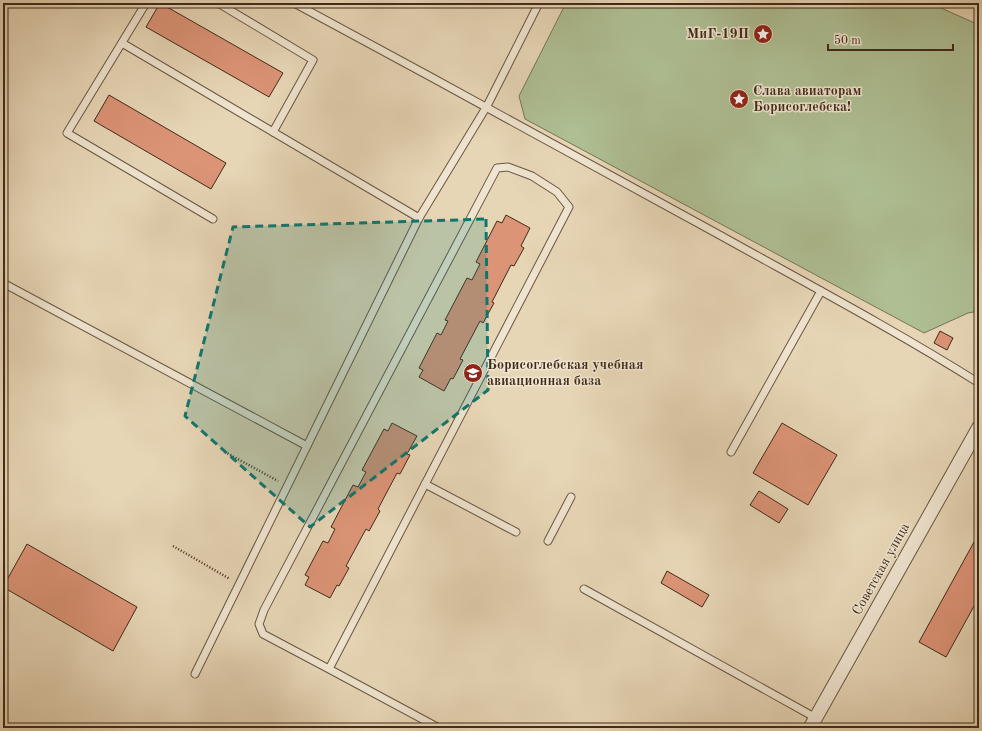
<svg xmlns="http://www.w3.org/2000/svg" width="982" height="731" font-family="'Old Standard TT',serif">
<rect width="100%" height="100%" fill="#e7d6b6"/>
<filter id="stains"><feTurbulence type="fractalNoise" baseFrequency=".005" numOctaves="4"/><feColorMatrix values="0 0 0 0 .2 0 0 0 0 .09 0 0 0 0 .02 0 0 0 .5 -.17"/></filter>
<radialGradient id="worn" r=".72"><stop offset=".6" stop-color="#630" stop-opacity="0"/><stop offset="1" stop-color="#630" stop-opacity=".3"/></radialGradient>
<path fill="#aebf93" stroke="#777556" d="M 566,3 L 930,3 L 979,25 L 979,311 L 968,313 L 924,333 L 525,119 L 519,96 Z"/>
<g fill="#dc9477" stroke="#402b19">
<path d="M 160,3 L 283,73 L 269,97 L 146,27 Z"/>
<path d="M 109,95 L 226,163 L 211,189 L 94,121 Z"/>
<path d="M 506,215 L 530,228 L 521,246 L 524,248 L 514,266 L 511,265 L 492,302 L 494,303 L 483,323 L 480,321 L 460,359 L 463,360 L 453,379 L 451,378 L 444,391 L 419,377 L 423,370 L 419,368 L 437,333 L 441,335 L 448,321 L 445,320 L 467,278 L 472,280 L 480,264 L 476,262 L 497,221 L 502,223 Z"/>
<path d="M 940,331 L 953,338 L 947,350 L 934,343 Z"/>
<path d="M 392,423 L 417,436 L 407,454 L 410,455 L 400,474 L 397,473 L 378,509 L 380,511 L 369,531 L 366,529 L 346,566 L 349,568 L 339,586 L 337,585 L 330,598 L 305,585 L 309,577 L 305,575 L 323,541 L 328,543 L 335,529 L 331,527 L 353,485 L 358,487 L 366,472 L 362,470 L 384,429 L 388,431 Z"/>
<path d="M 782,423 L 837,455 L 808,505 L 753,473 Z"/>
<path d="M 759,491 L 788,509 L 779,523 L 750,505 Z"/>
<path d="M 979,533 L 979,597 L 946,657 L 919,642 Z"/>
<path d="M 27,544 L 137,607 L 113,651 L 3,587 Z"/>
<path d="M 667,571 L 709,595 L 702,607 L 661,583 Z"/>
<path d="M 979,678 L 979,689 L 974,687 Z"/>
</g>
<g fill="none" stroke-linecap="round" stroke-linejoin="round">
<defs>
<g id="lane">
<path d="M 146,3 L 67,133 L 213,219"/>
<path d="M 218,3 L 313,60 L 273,132"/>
<path d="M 294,3 C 435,79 575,155 716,233 C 804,282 893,329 979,383"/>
<path d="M 122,43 L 419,218"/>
<path d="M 3,283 L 307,446"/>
<path d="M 731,452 L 821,291"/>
<path d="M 425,484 L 516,532"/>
<path d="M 548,541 L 571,497"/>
<path d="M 584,589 L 816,718"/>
<path d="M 329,669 L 263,634 L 259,624 L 264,610 L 497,168 L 508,167 L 532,176 L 557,192 L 569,207 L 329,669 L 439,728"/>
<path d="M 195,674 L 419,218 L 487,106 L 539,3"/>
</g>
<path id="street" d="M 810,728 L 979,427"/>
</defs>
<use href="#lane" stroke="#6a5640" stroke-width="9"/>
<use href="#street" stroke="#6a5640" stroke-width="15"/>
<g stroke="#402b19" stroke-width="2.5" stroke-dasharray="1 2" stroke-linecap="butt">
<path d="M 225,452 L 278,481"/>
<path d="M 173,546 L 230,579"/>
</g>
<use href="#lane" stroke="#efe4d0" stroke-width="7"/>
<use href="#street" stroke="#efe4d0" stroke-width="13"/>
</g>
<path fill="#0f766e" fill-opacity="0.2" stroke="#0f766e" stroke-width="3" stroke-dasharray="8 5" stroke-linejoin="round" d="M 486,219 L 488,390 L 310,527 L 185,416 L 233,227 Z"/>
<defs>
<symbol id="sight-disc" viewBox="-11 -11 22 22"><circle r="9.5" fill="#8f2418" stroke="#efe4d0"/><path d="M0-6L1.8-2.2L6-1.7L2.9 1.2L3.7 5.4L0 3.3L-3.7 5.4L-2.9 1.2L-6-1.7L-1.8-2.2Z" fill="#fff"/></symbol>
<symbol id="university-disc" viewBox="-11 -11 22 22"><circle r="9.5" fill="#8f2418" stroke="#efe4d0"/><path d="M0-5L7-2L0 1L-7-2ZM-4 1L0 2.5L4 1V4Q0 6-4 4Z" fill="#fff"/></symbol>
</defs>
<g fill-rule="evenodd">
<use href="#sight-disc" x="752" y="23" width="22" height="22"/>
<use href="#sight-disc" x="728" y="88" width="22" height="22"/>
<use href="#university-disc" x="462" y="362" width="22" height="22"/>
</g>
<g text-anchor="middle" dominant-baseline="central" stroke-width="3" stroke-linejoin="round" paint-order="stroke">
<g font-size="14" font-weight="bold" fill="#402b19" stroke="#efe4d0" text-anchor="start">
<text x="749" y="34" text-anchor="end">МиГ-19П</text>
<text x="753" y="91">Слава авиаторам<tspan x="753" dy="16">Борисоглебска!</tspan></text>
<text x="487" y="365">Борисоглебская учебная<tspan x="487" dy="16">авиационная база</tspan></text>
</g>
<g font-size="14" fill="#402b19" stroke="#efe4d0">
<text transform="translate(881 569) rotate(-61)">Советская улица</text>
</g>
</g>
<rect width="982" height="731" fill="none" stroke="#e7d6b6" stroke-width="16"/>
<rect x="4" y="4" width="974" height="723" fill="none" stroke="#402b19" stroke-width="2"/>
<rect x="8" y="8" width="966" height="715" fill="none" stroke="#402b19"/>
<path d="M828 44v6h125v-6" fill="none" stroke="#402b19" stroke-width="2"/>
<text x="834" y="44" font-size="12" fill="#402b19" stroke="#efe4d0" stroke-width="3" paint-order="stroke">50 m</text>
<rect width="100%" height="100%" filter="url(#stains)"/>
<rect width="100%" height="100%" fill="url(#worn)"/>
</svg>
